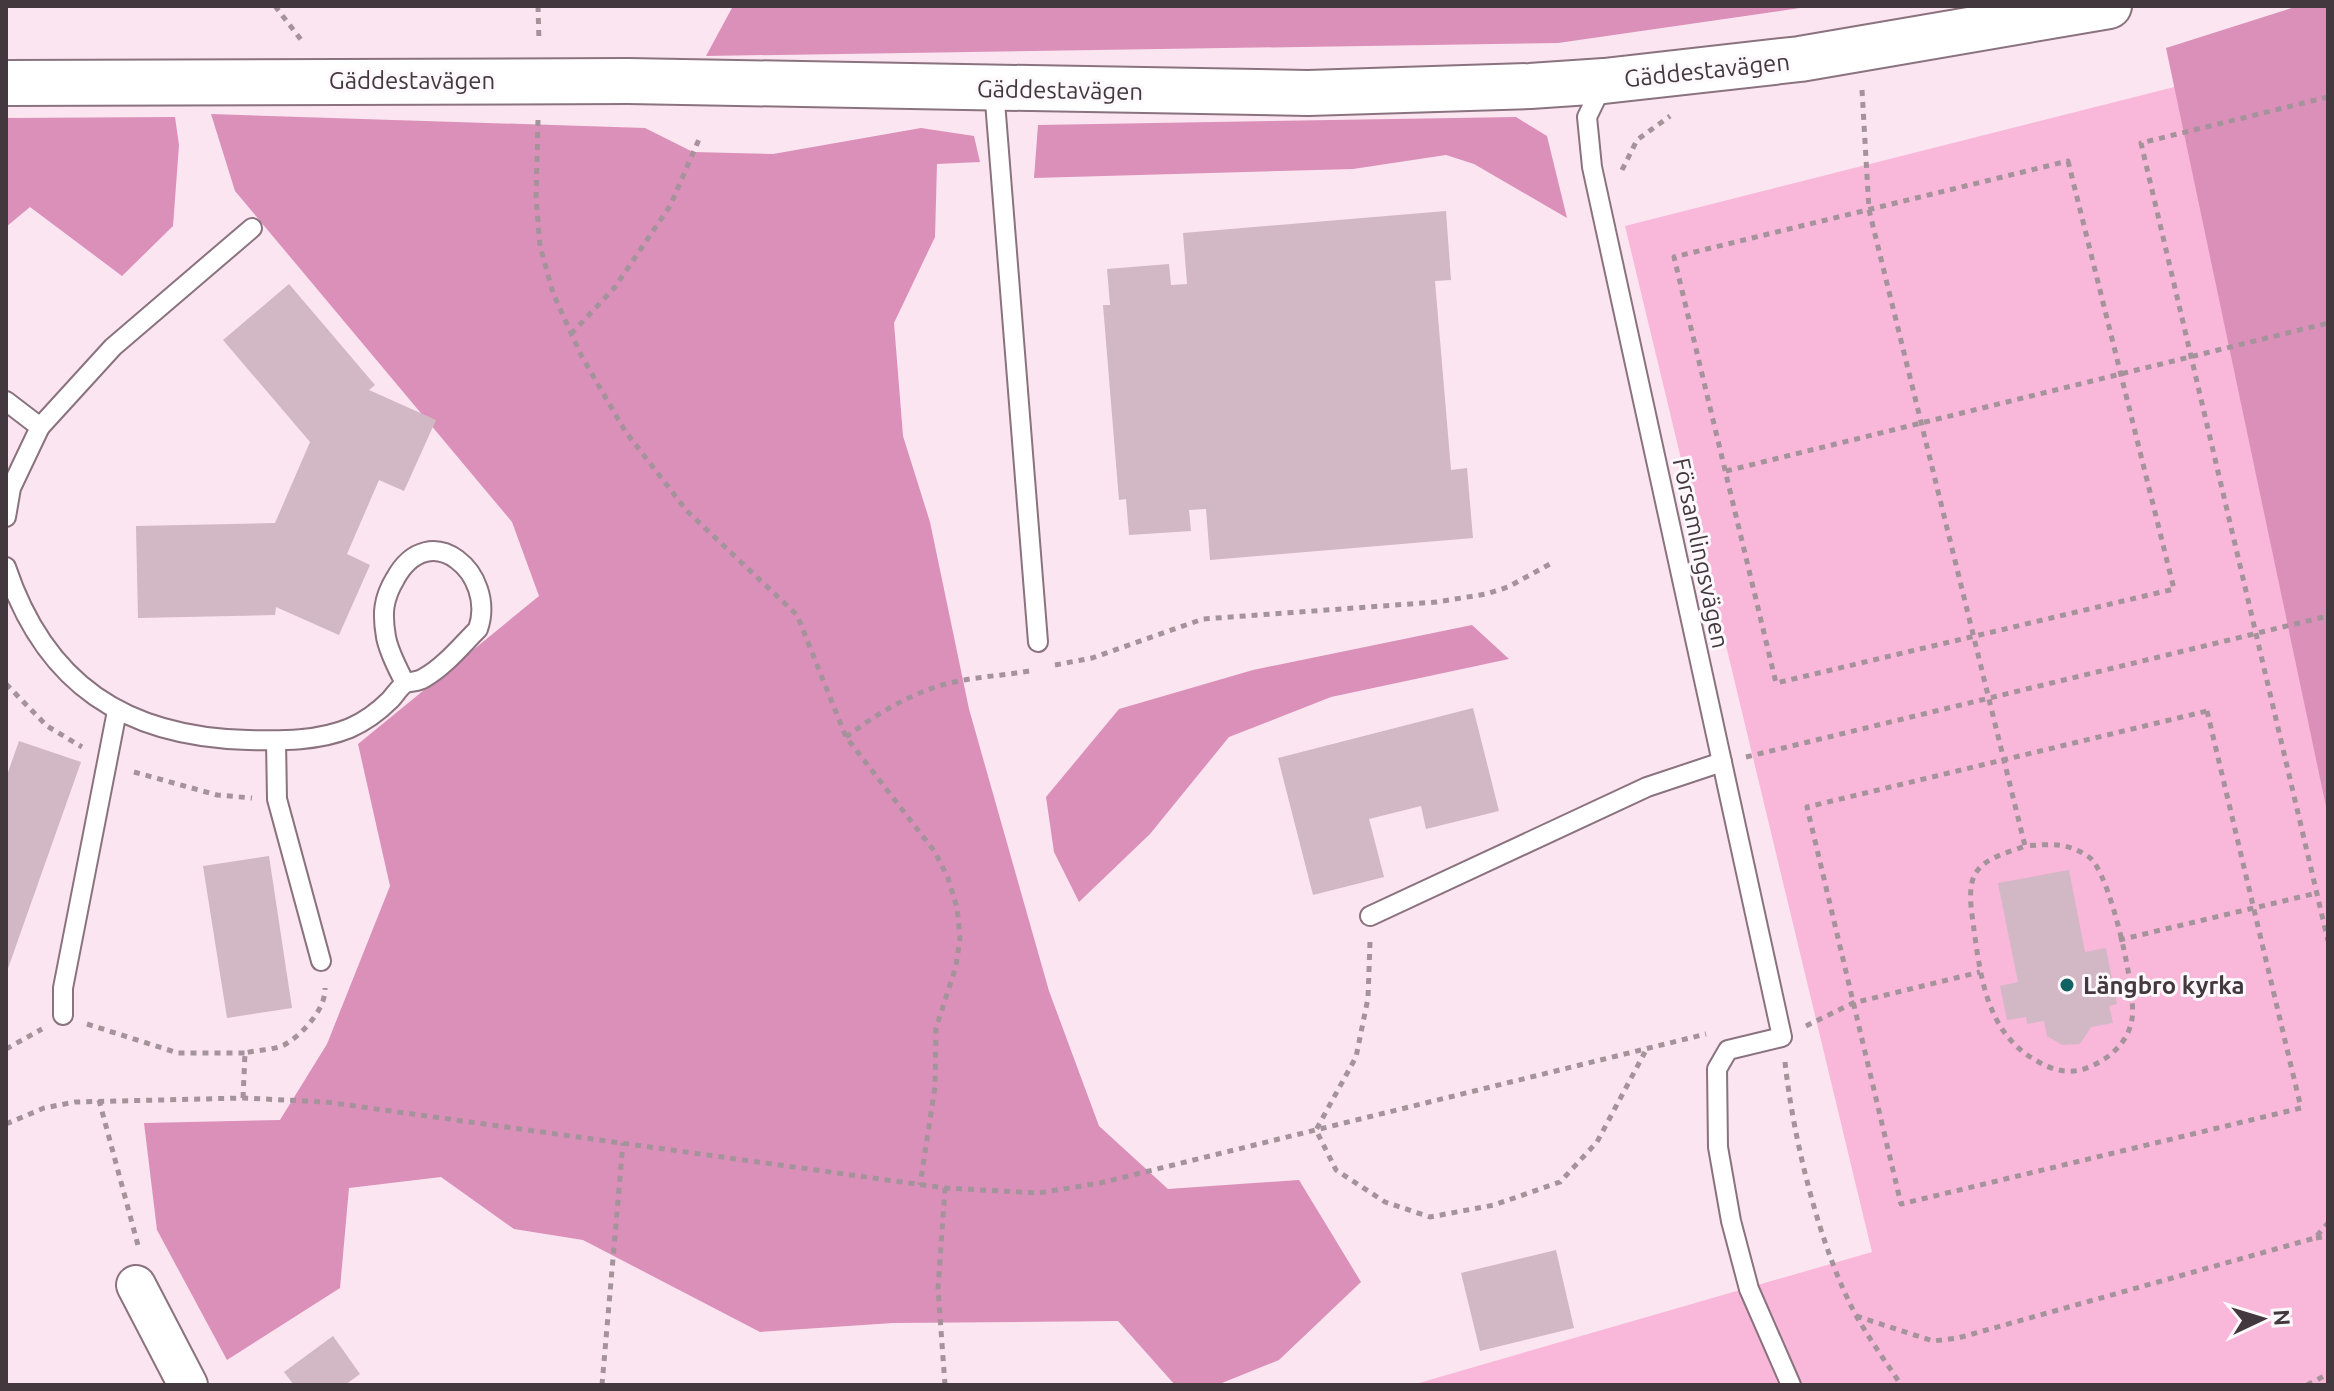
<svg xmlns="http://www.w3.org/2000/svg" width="2334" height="1391" font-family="Ubuntu,sans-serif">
<rect width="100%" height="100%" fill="#fbe5f0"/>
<path fill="#f9b7da" d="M 2328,48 L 2328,1385 L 1412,1385 L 1872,1252 L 1625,226 Z"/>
<g fill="#db90b9">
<path d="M 733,6 L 1814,6 L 1558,43 L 706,56 Z"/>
<path d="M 2298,6 L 2328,6 L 2328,816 L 2166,48 Z"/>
<path d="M 211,114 L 645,128 L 693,152 L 773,154 L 921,128 L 974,136 L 980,162 L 937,164 L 935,237 L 894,323 L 903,436 L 930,522 L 969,709 L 1049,991 L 1099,1126 L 1168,1189 L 1299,1180 L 1361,1282 L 1279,1360 L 1217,1385 L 1175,1385 L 1118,1321 L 893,1323 L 760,1332 L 583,1240 L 514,1229 L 441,1177 L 349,1188 L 340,1288 L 227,1360 L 157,1230 L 144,1123 L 280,1120 L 327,1044 L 390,886 L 358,744 L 539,596 L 512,522 L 235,191 Z"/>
<path d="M 175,117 L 179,145 L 173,226 L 122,276 L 30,207 L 6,227 L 6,118 Z"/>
<path d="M 1516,117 L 1547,136 L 1567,218 L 1474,164 L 1446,155 L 1353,169 L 1034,178 L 1038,125 Z"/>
<path d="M 1472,625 L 1509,659 L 1331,697 L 1229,737 L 1150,834 L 1079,902 L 1054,852 L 1046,797 L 1119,709 L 1253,670 Z"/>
</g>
<g fill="#d2b7c5">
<path d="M 1446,211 L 1451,280 L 1435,281 L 1451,470 L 1467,468 L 1473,538 L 1210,560 L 1206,509 L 1189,510 L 1191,531 L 1129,535 L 1126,499 L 1119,500 L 1103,305 L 1110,305 L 1107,269 L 1169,264 L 1171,285 L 1187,284 L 1183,233 Z"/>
<path d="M 289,284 L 375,385 L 369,390 L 436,420 L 404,491 L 379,480 L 347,554 L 370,565 L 339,635 L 276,607 L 275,615 L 138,618 L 136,526 L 275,523 L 310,442 L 223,340 Z"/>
<path d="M 1473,708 L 1499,811 L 1426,829 L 1421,806 L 1369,819 L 1384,877 L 1313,895 L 1278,758 Z"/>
<path d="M 19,741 L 81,762 L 6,974 L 6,778 Z"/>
<path d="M 269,856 L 292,1008 L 227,1018 L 203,866 Z"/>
<path d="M 2069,870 L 2085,952 L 2106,948 L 2117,1004 L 2109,1006 L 2113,1023 L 2091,1027 L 2080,1044 L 2062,1045 L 2047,1036 L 2044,1021 L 2027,1024 L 2026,1017 L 2007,1020 L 2000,986 L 2018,982 L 1998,883 Z"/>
<path d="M 1556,1250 L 1574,1328 L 1480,1351 L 1461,1273 Z"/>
<path d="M 333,1336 L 360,1374 L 345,1385 L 294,1385 L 284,1372 Z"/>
</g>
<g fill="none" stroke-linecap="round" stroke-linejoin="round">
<defs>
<g id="service">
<path d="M 1603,84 L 1587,117 L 1592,167 L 1782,1037 L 1728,1050 L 1717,1069 L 1718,1147 L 1731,1221 L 1749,1289 L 1791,1385"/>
<path d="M 994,89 L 1038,642"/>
<path d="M 6,401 L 40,427 L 11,488 L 6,517"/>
<path d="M 40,427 L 113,347 L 252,228"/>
<path d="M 6,567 C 45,684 125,737 248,740 C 282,741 319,741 350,728 C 366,721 378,712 390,700 C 395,695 400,686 406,683 C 412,681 418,682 424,678 C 444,667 461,646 478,629 C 497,574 430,515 395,579 C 383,599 382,614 386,637 C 389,653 398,669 405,683"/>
<path d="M 276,741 L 277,799 L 321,961"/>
<path d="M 1370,916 L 1647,787 L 1722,762"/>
<path d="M 63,1015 L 63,988 L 117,711"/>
</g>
<path id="minor" d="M 136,1285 L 188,1385"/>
<path id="tertiary" d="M 6,83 L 628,81 L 1308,93 L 1530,86 L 1604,81 L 1800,59 L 2109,6"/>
</defs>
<use href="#service" stroke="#8a727e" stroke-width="22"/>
<use href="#minor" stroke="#8a727e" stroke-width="42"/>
<use href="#tertiary" stroke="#8a727e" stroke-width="48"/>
<g stroke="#a4939b" stroke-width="5" stroke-dasharray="6 6" stroke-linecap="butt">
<path d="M 275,6 L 302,41"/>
<path d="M 538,6 L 539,41"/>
<path d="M 1862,90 L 1869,210 L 2025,846 C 2051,844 2067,842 2089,857 C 2110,872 2137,993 2132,1019 C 2128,1044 2107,1061 2084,1069 C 2067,1074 2052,1070 2037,1061 C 1988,1034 1981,981 1974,930 C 1972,913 1966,886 1977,871 C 1987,857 2010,852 2025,846"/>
<path d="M 2328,97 L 2141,143 L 2328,941"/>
<path d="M 538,120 L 536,197 L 540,246 L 553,293 L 581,355 L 625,431 L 687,511 L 797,615 L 846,737 L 935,852 L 948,878 L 957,908 L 960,937 L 956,966 L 936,1028 L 935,1087 L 920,1185"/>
<path d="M 2068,161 L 2174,589 L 1776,683 L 1674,257 Z"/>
<path d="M 1622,170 L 1637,140 L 1670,116"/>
<path d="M 571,334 L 615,287 L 670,206 L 700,137"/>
<path d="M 1726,471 L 2328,323"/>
<path d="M 1055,665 L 1092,658 L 1203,619 L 1437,602 L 1486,594 L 1508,587 L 1550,564"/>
<path d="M 6,684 L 47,726 L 82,747"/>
<path d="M 2207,711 L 2301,1108 L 1901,1204 L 1807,807 Z"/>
<path d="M 846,737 C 879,712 917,689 959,681 C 984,676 1009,675 1034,670"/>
<path d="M 1746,757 L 2328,616"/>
<path d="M 134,772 L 217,795 L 252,798"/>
<path d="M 2119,940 L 2317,893"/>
<path d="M 1370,942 L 1368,998 L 1356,1057 L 1316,1130 L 1336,1170 L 1385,1202 L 1430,1217 L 1494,1205 L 1560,1182 L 1597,1142 L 1645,1052"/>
<path d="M 87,1024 L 178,1053 L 245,1053"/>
<path d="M 1806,1026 L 1853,1003 L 1980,972"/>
<path d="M 6,1049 L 42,1029"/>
<path d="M 1785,1062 C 1793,1138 1820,1250 1857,1317 C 1870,1340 1886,1362 1901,1385"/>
<path d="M 243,1098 L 245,1053 C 257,1050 273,1050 284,1045 C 302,1035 326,1009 325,988"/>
<path d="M 99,1100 L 139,1249"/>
<path d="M 6,1124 L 44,1108 L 75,1102 L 243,1098 L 326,1102 L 945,1188 L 1038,1193 L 1100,1183 L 1706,1034"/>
<path d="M 2316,1238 L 2328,1236"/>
<path d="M 1856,1316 L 1933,1341 L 1958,1338 L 2315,1238 L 2328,1223"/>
<path d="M 602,1385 L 623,1143"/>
<path d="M 945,1385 L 938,1289 L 945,1188"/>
<path d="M 2307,1385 L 2328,1374"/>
</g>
<use href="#service" stroke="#fff" stroke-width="18"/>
<use href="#minor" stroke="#fff" stroke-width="38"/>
<use href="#tertiary" stroke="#fff" stroke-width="44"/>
</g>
<circle fill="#116262" stroke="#fdf8fb" stroke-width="3" cx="2067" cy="985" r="8"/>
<g text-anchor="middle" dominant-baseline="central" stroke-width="6" stroke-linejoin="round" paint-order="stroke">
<g font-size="24" fill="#43383d" stroke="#fdf8fb">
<text transform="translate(1707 70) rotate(-6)">Gäddestavägen</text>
<text x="412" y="80">Gäddestavägen</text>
<text transform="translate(1060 90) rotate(1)">Gäddestavägen</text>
<text transform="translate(1701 553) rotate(78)">Församlingsvägen</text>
</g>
<g font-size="24" font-weight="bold" fill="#43383d" stroke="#fdf8fb" text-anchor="start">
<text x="2083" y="985">Längbro kyrka</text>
</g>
</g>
<rect width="2334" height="1391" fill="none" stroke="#43383d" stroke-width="16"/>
<g transform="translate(2262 1319) rotate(86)" stroke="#fdf8fb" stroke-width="6" paint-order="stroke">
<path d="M0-6L14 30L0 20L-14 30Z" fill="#43383d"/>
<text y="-12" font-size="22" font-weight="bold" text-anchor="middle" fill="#43383d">N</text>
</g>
</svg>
